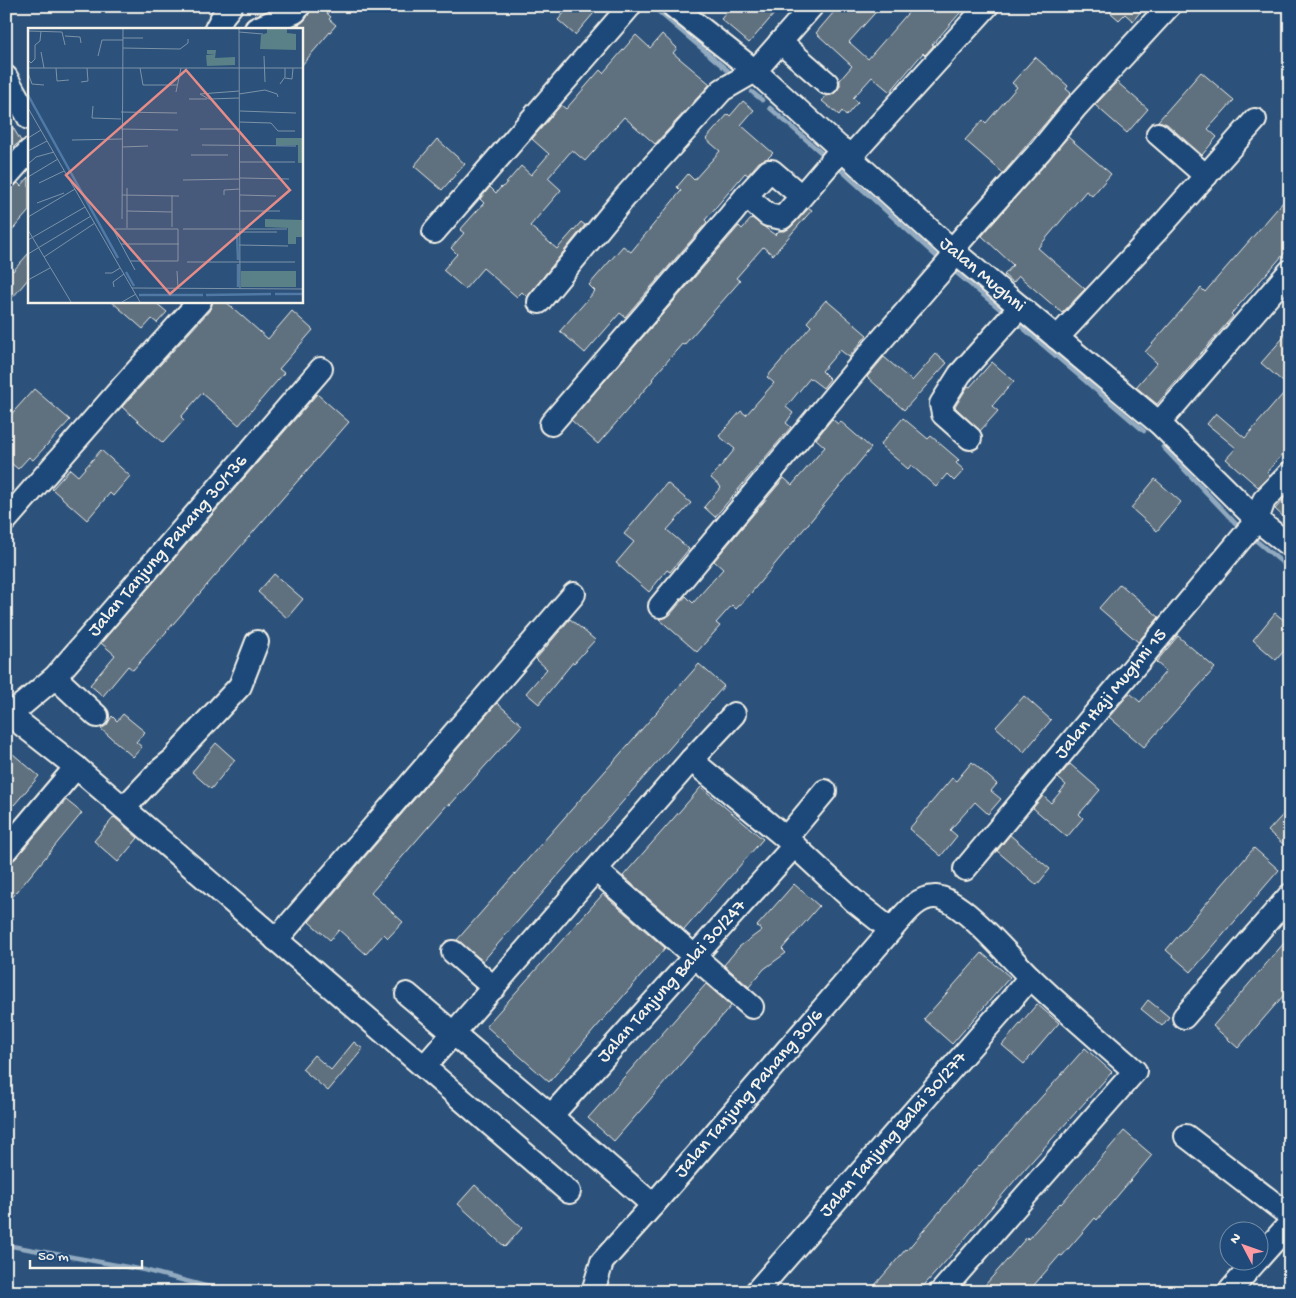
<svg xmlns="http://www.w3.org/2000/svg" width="1296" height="1298" font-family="'Gochi Hand',sans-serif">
<rect width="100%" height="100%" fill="#2c527b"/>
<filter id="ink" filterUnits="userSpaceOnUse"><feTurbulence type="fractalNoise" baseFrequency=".02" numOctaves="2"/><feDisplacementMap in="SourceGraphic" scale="10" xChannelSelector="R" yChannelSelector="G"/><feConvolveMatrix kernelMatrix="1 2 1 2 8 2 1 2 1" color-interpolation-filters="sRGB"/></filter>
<g filter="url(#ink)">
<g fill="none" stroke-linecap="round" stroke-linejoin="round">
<g stroke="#92aac0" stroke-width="4.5">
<path d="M 652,6 L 733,75"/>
<path d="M 752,92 L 762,100"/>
<path d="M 770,108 L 825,156"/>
<path d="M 841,170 L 936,256"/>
<path d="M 953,270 L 1006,314"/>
<path d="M 1016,322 L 1144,431"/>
<path d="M 1163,447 L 1239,527"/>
<path d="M 1253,538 L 1290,569"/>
<path d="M 6,1245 L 144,1270 L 228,1292"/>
</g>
</g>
<g fill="#5e707f" stroke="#f4f1e8">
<path d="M 313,6 L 319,6 L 331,17 L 329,19 L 336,25 L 301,66 L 301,29 L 294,29 L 306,19 Z"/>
<path d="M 570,6 L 600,6 L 575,35 L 558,20 Z"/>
<path d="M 732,6 L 781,6 L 749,43 L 721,19 Z"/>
<path d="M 839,6 L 881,6 L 849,42 L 868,59 L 914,6 L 966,6 L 932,45 L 934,45 L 925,55 L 923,53 L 890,92 L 872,77 L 853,98 L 858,102 L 846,116 L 842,111 L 839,115 L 822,101 L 826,96 L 832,95 L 837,91 L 840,86 L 840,80 L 852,66 L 816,33 Z"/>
<path d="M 1103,6 L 1145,6 L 1133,21 L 1125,14 L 1119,20 Z"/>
<path d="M 662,34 L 677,48 L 673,53 L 710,84 L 655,144 L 624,117 L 585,161 L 572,150 L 548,178 L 561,190 L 530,226 L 557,249 L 581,222 L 585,225 L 527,297 L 522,292 L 517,297 L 483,268 L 465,289 L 443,270 L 457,254 L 451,248 L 464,233 L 460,230 L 484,203 L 480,199 L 490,187 L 496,193 L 501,187 L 502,188 L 521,166 L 531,175 L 549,154 L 532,139 L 561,105 L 566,109 L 600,70 L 603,73 L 636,35 L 650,48 Z"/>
<path d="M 1035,57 L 1068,86 L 1066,89 L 1071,93 L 1003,173 L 965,140 L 983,120 L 986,123 L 1017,87 L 1012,83 Z"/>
<path d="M 1201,72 L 1234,100 L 1208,129 L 1217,137 L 1202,155 L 1167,124 L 1158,121 Z"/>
<path d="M 1117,82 L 1148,109 L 1127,133 L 1095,105 Z"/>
<path d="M 743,101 L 754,110 L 741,125 L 773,153 L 768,158 L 759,162 L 748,175 L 745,173 L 705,220 L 707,222 L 625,317 L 620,313 L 585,353 L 560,331 L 595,291 L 589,285 L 623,246 L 631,252 L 681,191 L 677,187 L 688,174 L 694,180 L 720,151 L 706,139 L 728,114 L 730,116 Z"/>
<path d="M 6,116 L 21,141 L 6,153 Z"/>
<path d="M 1068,137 L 1111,174 L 1092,196 L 1086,191 L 1038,248 L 1085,289 L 1062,313 L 1019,276 L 1013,283 L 1004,275 L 1013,265 L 982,236 Z"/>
<path d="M 437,139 L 465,164 L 442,190 L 414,166 Z"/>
<path d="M 29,177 L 29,211 L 6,237 L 6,190 L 11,189 L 18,183 L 21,186 Z"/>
<path d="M 1290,194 L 1290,247 L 1231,314 L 1233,316 L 1157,404 L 1136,387 L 1157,363 L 1145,352 L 1201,288 L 1205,292 Z"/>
<path d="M 809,208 L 812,210 L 773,255 L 763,247 L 736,278 L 740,281 L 684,345 L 682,344 L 652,379 L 653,380 L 598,444 L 571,420 L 739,226 L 742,229 L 752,218 L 775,235 L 779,231 L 785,231 L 791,227 Z"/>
<path d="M 29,253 L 29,278 L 13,297 L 6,292 L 6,265 L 13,271 Z"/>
<path d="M 826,300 L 867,335 L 849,357 L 840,350 L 822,371 L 830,379 L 823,388 L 810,378 L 786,407 L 793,413 L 786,423 L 791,427 L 715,517 L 704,507 L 721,487 L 711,478 L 735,449 L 719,436 L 741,411 L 746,415 L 774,383 L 767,377 L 811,326 L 807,322 Z"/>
<path d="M 111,301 L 154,301 L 167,312 L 157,323 L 152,319 L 143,329 Z"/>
<path d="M 213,301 L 225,301 L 268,339 L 292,311 L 313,330 L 279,369 L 284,373 L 239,425 L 202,393 L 181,417 L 184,420 L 163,443 L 122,407 L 210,310 Z"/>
<path d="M 1290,330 L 1290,446 L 1267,472 L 1270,475 L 1258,487 L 1226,459 L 1236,448 L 1207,424 L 1216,413 L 1245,438 L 1289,387 L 1261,363 Z"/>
<path d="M 936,354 L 947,363 L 904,410 L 867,377 L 884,357 L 912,381 Z"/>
<path d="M 992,362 L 1014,381 L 992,406 L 998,411 L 980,431 L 955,407 L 968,386 L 970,387 Z"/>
<path d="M 34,389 L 70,420 L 33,460 L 29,457 L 18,469 L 6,459 L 6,420 Z"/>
<path d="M 317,394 L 349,422 L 133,670 L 128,666 L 103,696 L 90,685 L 115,655 L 101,643 Z"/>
<path d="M 903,418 L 928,439 L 931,436 L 959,460 L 956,463 L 964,470 L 954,481 L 947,474 L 936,487 L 911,465 L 908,469 L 880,445 Z"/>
<path d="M 832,419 L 838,424 L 840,421 L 871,448 L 751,593 L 736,609 L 732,605 L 716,623 L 720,626 L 697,652 L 659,619 L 665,618 L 670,615 L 686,596 L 693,603 L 723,569 L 714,561 L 784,478 L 792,485 L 825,447 L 816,439 Z"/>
<path d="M 101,450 L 130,476 L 113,496 L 110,493 L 87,520 L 52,489 L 70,469 L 78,476 Z"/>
<path d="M 1155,479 L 1181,502 L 1157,531 L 1131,508 Z"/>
<path d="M 667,483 L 691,503 L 667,530 L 689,549 L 670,572 L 667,570 L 649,592 L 616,563 L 634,542 L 624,534 Z"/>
<path d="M 1290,492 L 1290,523 L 1275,509 Z"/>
<path d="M 274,574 L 303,599 L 287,618 L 258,592 Z"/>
<path d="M 1120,584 L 1159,617 L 1138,642 L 1099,608 Z"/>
<path d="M 1275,613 L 1290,625 L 1290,644 L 1276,660 L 1253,640 Z"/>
<path d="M 570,619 L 595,640 L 574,663 L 573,662 L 539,704 L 526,693 L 547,669 L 536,659 Z"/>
<path d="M 1178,636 L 1215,668 L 1144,747 L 1109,717 L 1130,693 L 1140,702 L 1166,671 L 1156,662 Z"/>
<path d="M 699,664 L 724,686 L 483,961 L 457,940 Z"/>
<path d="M 1024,696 L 1051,720 L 1024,752 L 996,727 Z"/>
<path d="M 497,703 L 522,725 L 450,805 L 448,804 L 371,893 L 403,922 L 388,938 L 384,934 L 366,954 L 339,930 L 330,940 L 309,922 Z"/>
<path d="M 123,714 L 145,732 L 136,742 L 142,747 L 133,757 L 101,729 L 107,725 L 112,716 L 117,721 Z"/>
<path d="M 216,743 L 235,760 L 211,789 L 192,772 Z"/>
<path d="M 13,754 L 39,776 L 14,805 L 6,799 L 6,762 Z"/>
<path d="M 972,762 L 997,784 L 991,791 L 1001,799 L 988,814 L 975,802 L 950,830 L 957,836 L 941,856 L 909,829 L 952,778 L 956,781 Z"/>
<path d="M 1070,764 L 1100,790 L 1079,814 L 1083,818 L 1067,837 L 1033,808 L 1043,796 L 1051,803 L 1066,785 L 1058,778 Z"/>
<path d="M 701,787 L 763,839 L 684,930 L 623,876 Z"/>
<path d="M 66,800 L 82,813 L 6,905 L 6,865 L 16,858 Z"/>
<path d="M 1290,807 L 1290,850 L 1268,831 Z"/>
<path d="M 114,817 L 138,838 L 118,862 L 94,841 Z"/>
<path d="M 1010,835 L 1050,869 L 1037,885 L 997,851 Z"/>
<path d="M 1254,848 L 1279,870 L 1191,972 L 1166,950 Z"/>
<path d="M 794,884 L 819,906 L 782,949 L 786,953 L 764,969 L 749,987 L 724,965 L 739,947 L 762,930 L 757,926 Z"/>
<path d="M 603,894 L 665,948 L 549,1082 L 486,1026 Z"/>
<path d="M 1290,936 L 1290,988 L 1238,1048 L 1213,1026 Z"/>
<path d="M 982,953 L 1010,977 L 952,1044 L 924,1019 Z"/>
<path d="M 706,984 L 731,1006 L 614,1141 L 588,1118 Z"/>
<path d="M 1148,1000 L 1169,1017 L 1162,1026 L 1141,1009 Z"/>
<path d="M 1037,1004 L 1059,1023 L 1024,1064 L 1002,1045 Z"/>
<path d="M 354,1042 L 363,1049 L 328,1091 L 302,1069 L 314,1055 L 331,1070 Z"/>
<path d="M 1085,1048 L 1112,1072 L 1016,1179 L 945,1262 L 918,1292 L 869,1292 L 906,1249 L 907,1250 L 979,1165 L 980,1166 Z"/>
<path d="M 1124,1131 L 1152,1155 L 1097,1220 L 1095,1218 L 1062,1256 L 1060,1255 L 1028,1292 L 979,1292 L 1027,1237 L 1028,1239 L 1060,1203 L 1061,1204 Z"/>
<path d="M 475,1185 L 522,1228 L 505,1247 L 458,1204 Z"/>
</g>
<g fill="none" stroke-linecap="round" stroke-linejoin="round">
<defs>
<g id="minor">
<path id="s1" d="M 673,6 L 755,71 L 952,250 L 1159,423 L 1257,520 L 1290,546"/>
<path d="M 216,29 L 223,16 L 231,6"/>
<path d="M 256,29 L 295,12 L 299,6"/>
<path d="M 780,42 L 827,83"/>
<path d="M 6,77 L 29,118"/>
<path d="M 1158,134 L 1206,176"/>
<path d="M 850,157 L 987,6"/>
<path d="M 6,177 L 29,151"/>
<path d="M 801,196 L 772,171 L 769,171 L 746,196 L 768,215 L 782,218 L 788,212 L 842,149"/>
<path d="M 434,232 L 630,6"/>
<path d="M 952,250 L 1040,151 L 1075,108 L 1169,6"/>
<path d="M 539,302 L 625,197 L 722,90 L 755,71 L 812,6"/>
<path d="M 1057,338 L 1164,223 L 1255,120"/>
<path d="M 1159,423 L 1290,271"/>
<path d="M 551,424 L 729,217 L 746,196"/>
<path d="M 970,438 L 943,414 L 941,404 L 960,374 L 1020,307"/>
<path d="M 6,520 L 124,385 L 200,301"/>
<path d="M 660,606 L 870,353 L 956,254"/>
<path d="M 55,677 L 97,716"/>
<path d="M 6,712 L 76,767 L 569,1192"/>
<path id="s2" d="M 10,715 L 55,677 L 321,369"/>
<path d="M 691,760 L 786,838 L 853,900 L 891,930"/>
<path d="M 124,808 L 159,771 L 174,759 L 183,747 L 240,686 L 257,642"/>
<path d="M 786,838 L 825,791"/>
<path d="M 6,850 L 76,767"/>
<path id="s3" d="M 965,869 L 1257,520 L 1264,500 L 1290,473"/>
<path d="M 596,870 L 752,1007"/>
<path d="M 276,940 L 574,594"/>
<path d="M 453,952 L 494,988"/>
<path d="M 407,994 L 551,1116 L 653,1205"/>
<path d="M 1184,1017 L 1290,895"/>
<path d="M 424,1067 L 691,760 L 734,714"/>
<path id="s4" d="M 551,1116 L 794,846"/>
<path d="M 1186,1136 L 1290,1216"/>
<path d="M 1258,1259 L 1290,1223"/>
<path id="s5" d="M 595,1292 L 594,1288 L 602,1262 L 653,1205 L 891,930 C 903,917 916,896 936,897 C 962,899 1011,959 1030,977 C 1064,1010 1100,1040 1135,1071 L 941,1292"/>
<path id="s6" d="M 756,1292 L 1007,1005 L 1030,977"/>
<path d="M 1229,1292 L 1257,1260"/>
</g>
</defs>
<use href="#minor" stroke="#f4f1e8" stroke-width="26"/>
<use href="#minor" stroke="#1f4a7a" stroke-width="22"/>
</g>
</g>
<g text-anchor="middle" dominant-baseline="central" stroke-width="5" stroke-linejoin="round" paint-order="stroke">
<g font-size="19" fill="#f4f1e8" stroke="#1f4a7a">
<text stroke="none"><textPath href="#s1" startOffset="410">Jalan Mughni</textPath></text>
<text stroke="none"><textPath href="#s2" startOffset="232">Jalan Tanjung Pahang 30/136</textPath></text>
<text stroke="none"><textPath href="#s3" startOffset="228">Jalan Haji Mughni 15</textPath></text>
<text stroke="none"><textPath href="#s4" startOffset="181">Jalan Tanjung Balai 30/247</textPath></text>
<text stroke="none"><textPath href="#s5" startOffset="255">Jalan Tanjung Pahang 30/6</textPath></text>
<text stroke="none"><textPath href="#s6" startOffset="209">Jalan Tanjung Balai 30/277</textPath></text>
</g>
</g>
<g transform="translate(28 28)">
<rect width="275" height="275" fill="#2c527b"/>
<path d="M 239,1 L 259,1 L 259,5 L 268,6 L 268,22 L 232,21 L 233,7 L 239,5 ZM 179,22 L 188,22 L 187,30 L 207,29 L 207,37 L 179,38 L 178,27 L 187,27 L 179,26 ZM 248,110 L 275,110 L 275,135 L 270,135 L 270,117 L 248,117 ZM 237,191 L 275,192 L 275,209 L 268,209 L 268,216 L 260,216 L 260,200 L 237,199 ZM 213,243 L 268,243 L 268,259 L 213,259 Z" fill="#598187"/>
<path fill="none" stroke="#507aa5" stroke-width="2.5" d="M 0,67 L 90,230M 209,205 L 210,232M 210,236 L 210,259M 98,244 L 106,258M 247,266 L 275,266M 111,267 L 175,267M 178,267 L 243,266"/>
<path fill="none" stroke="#7c92a7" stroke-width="1" d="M 211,1 L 212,260M 0,3 L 34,4 L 37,17M 211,4 L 235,6M 37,8 L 52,9 L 53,15M 95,10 L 115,10M 95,20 L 152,21 L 160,15 L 160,11M 13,24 L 16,40M 70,28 L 74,12 L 95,12M 236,28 L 237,54M 0,32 L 3,35 L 7,31 L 7,17 L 12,13 L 13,3M 0,40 L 275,40M 28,40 L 29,53 L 41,52M 112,40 L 115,57 L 149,57M 0,45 L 4,56 L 16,57M 257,50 L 264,51 L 265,40M 53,54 L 60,53 L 59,40M 252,56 L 257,49 L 257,40M 211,63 L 172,66 L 181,71 L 211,70M 148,64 L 153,40M 211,66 L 237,62 L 249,66 L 250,69M 161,71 L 179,71M 65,78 L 64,90 L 93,91M 0,80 L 112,274M 212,83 L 268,85M 93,84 L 149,85M 211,94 L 243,95 L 250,103 L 267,103M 93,101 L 150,102M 172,101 L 212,101M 0,110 L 13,102M 44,112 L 94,111M 174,117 L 268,118M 94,119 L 120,118M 0,123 L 19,113M 163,127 L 200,127M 212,134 L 267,134M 0,136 L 8,129 L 26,124M 0,149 L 30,131M 212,150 L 261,151M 155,152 L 212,151M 11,155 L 36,143M 99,160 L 99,200M 94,167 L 151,168M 144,167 L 144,199M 196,167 L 196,162 L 212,161M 212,167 L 248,168M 9,175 L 36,165M 99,183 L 144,184M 212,183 L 252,183M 0,189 L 47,161M 94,191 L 95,1M 155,201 L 259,201M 0,202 L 43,274M 211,204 L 249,204M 0,212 L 57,179M 93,216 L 151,216M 211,217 L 260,218M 0,226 L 63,188M 16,229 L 67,195M 102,233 L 150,233 L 150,201 L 87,201 L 86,203 L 107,242M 159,234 L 267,234M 149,243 L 150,260M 77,245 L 84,245 L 92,240M 0,252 L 22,240M 86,259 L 85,254 L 96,246M 104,260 L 275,261M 94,274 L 108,266"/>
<path fill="#e58c88" fill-opacity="0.15" stroke="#e58c88" stroke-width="2.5" d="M 158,42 L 262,162 L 142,266 L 38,147 Z"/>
<rect width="275" height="275" fill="none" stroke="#f4f1e8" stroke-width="2.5"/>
</g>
<rect width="1296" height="1298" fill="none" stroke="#1f4a7a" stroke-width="25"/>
<rect x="12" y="12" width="1271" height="1273" fill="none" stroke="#f4f1e8" stroke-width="2" filter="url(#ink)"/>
<g transform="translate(1244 1246) rotate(311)"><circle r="24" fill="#1f4a7a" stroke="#748da6"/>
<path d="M0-4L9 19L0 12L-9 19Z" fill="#ff9aa2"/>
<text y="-8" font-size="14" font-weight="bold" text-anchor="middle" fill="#f4f1e8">N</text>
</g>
<path d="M30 1260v8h112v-8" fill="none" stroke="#f4f1e8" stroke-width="2.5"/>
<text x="38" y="1260" font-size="15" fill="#f4f1e8" stroke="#1f4a7a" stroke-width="4" paint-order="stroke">50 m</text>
</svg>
